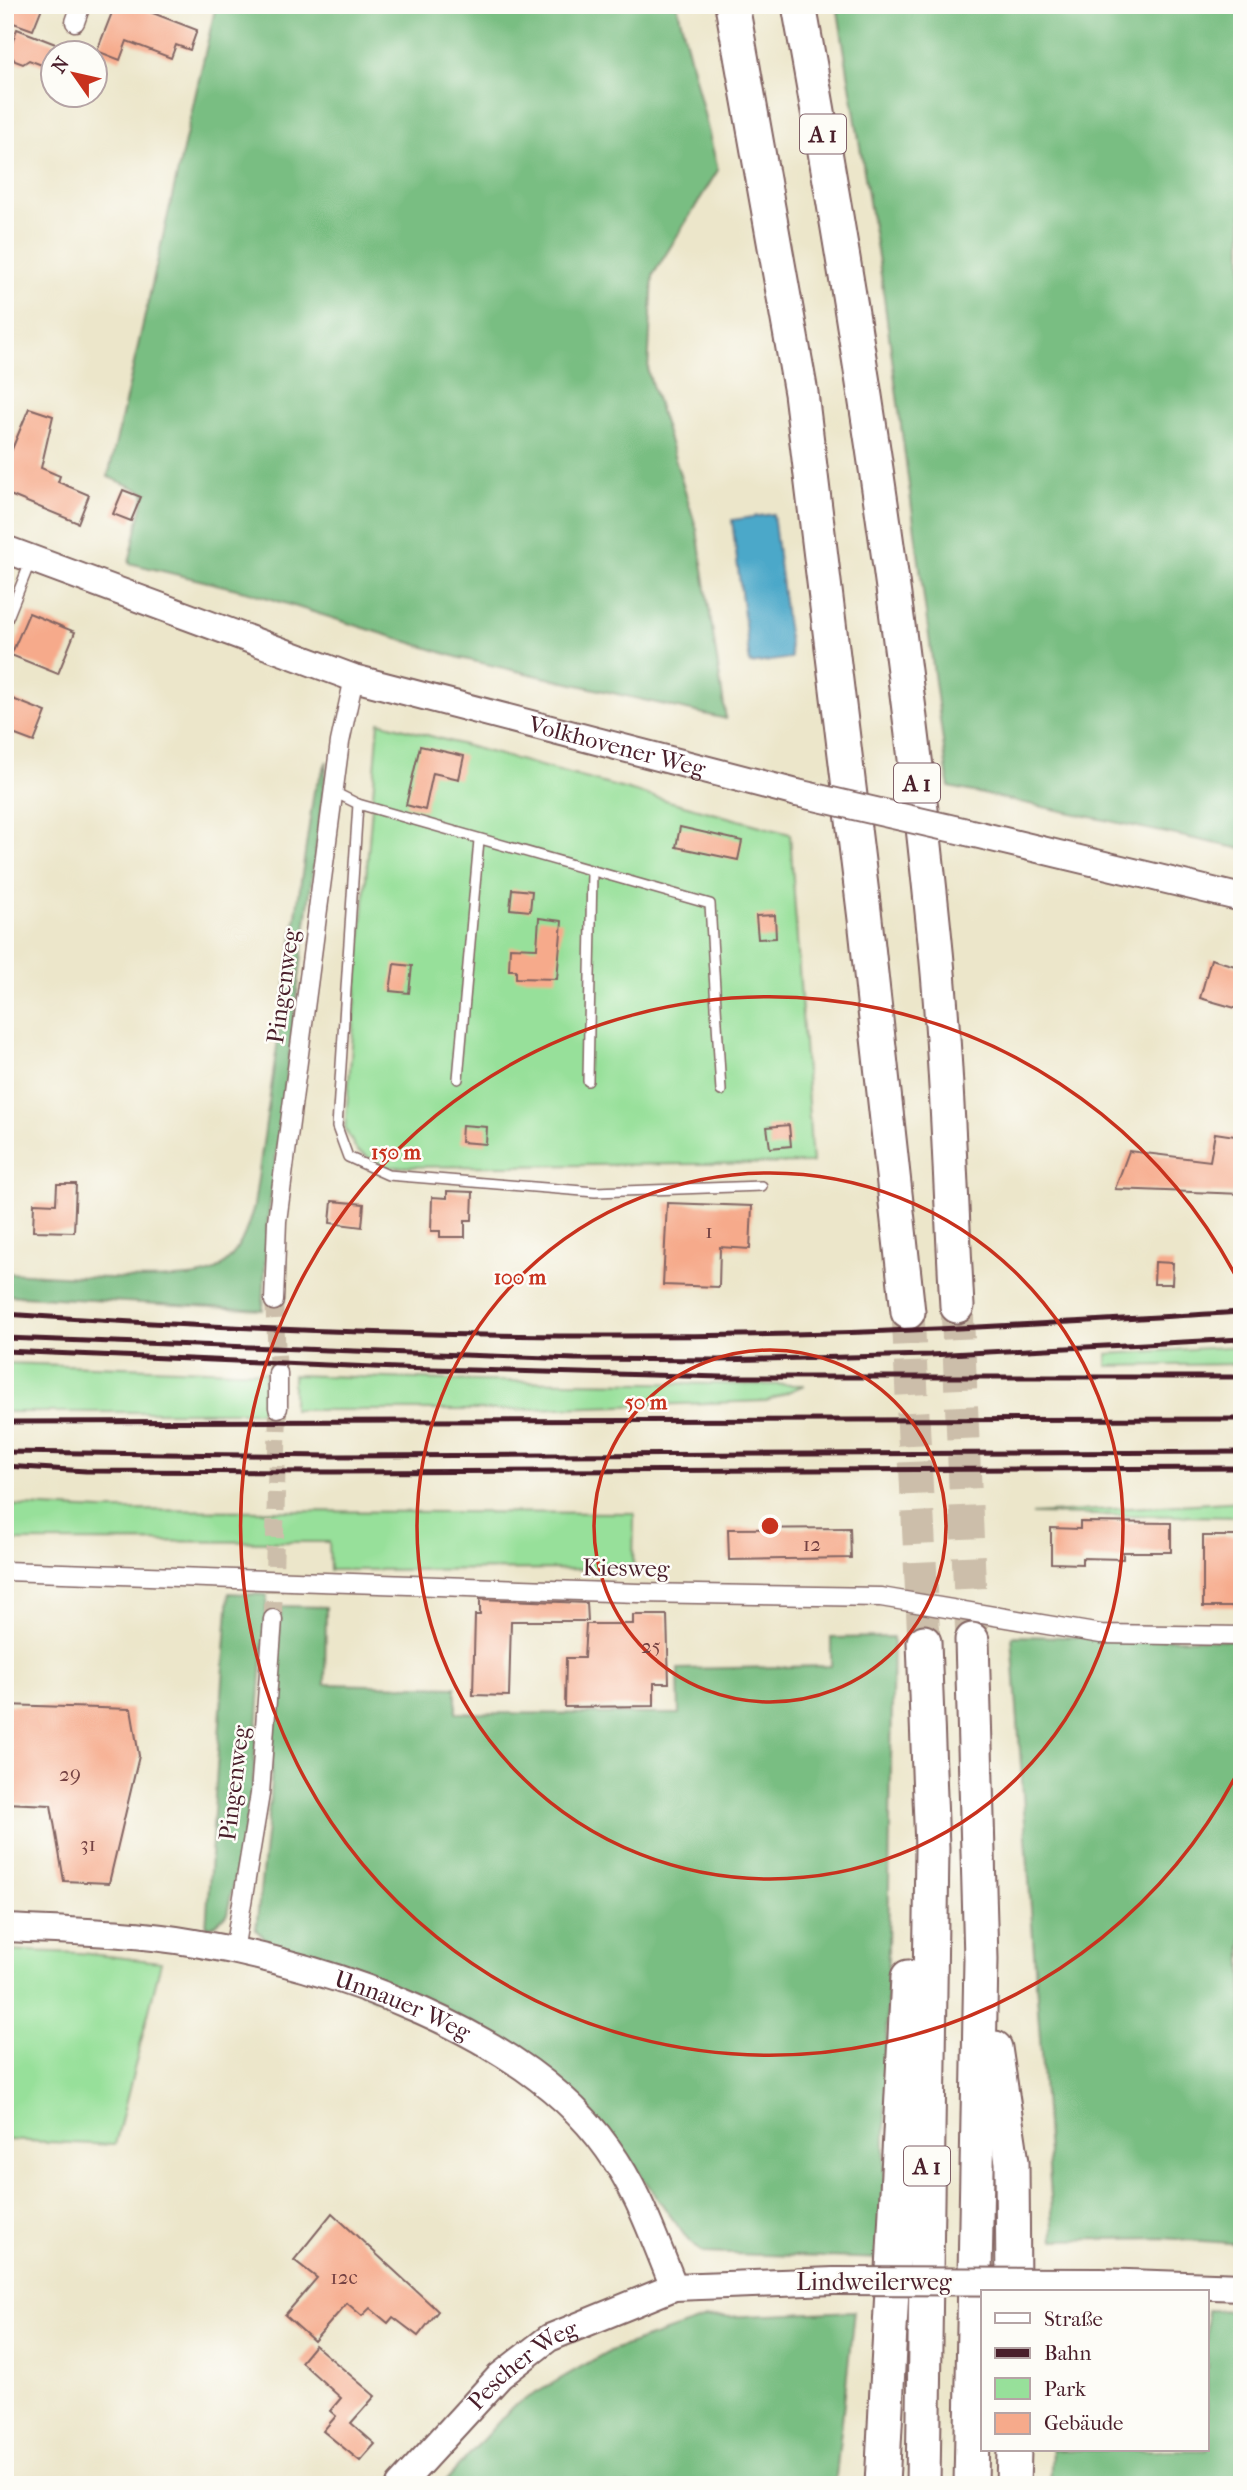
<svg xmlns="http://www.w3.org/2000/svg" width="1247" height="2490" font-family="'IM FELL French Canon',serif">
<rect width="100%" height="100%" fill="#fdfcf7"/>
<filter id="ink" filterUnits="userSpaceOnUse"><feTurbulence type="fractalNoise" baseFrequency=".0143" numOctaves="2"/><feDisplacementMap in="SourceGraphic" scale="14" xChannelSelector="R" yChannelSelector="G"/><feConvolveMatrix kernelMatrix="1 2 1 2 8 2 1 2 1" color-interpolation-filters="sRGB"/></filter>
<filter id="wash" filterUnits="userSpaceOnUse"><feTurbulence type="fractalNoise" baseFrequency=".00686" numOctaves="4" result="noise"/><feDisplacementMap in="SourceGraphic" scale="28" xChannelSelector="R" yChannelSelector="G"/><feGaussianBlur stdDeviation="1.57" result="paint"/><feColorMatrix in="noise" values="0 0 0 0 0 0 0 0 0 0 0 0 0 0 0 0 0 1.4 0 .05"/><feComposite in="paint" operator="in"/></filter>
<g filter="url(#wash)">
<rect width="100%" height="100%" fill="#ece6ca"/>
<g fill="#97e09a" stroke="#708062" stroke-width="2">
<path d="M 379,722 L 790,834 L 812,1163 L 386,1167 L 357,1151 L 345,1129 Z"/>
<path d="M 1242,1346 L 1242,1364 L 1107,1366 L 1107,1354 Z"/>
<path d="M 5,1363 L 265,1372 L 264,1412 L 5,1412 Z"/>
<path d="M 293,1375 L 479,1381 L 804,1385 L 767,1401 L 503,1410 L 293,1410 Z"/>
<path d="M 1242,1501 L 1242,1517 L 1032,1514 Z"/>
<path d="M 5,1505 L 102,1510 L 634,1513 L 633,1569 L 330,1570 L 329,1542 L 5,1541 Z"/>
<path d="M 5,1950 L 80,1953 L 161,1962 L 115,2145 L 5,2140 Z"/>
</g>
<g fill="#79be82" stroke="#626e56" stroke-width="2">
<path d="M 216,5 L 677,5 L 718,170 L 653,275 L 648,372 L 697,530 L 726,719 L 460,658 L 249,592 L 129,563 L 145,492 L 108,477 Z"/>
<path d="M 837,5 L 1242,5 L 1242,849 L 949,787 L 881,275 Z"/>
<path d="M 327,761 L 267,1226 L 263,1310 L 5,1295 L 5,1273 C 43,1274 191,1287 216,1270 C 239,1256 247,1230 254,1206 L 314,791 Z"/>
<path d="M 229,1593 L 267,1595 L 252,1793 L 227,1914 L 215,1925 L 206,1928 Z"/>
<path d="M 281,1606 L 326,1607 L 325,1684 L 456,1687 L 456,1713 L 679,1714 L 678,1669 L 831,1666 L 831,1638 L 893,1637 L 883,2259 L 703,2253 L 688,2240 L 617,2142 L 584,2105 L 275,1948 L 256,1930 L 270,1798 Z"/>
<path d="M 1012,1636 L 1242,1640 L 1242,2244 L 1162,2238 L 1054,2240 Z"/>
<path d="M 1207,2310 L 1242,2311 L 1242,2485 L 1050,2485 L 1052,2450 L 1207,2450 Z"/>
<path d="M 854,2311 L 835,2485 L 442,2485 L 512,2407 L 607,2352 L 706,2318 Z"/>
</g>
<path fill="#4ba8c9" stroke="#4a647a" stroke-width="2" d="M 773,514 L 791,658 L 750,664 L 732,520 Z"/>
<g id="blocks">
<g fill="#f6aa8b">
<path d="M 11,5 L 43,5 L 33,30 L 5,20 Z"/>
<path d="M 115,5 L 132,5 L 197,30 L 190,50 L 176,45 L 171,58 L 127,41 L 120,60 L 97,51 Z"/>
<path d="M 17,29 L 58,45 L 52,52 L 50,68 L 29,60 L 23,64 L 15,61 L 9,52 Z"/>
<path d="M 29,408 L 53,416 L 41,468 L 60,476 L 58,482 L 89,495 L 78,523 L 5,493 L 5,466 Z"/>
<path d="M 123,490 L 141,497 L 131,521 L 113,514 Z"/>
<path d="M 29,613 L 75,632 L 58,674 L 11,655 Z"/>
<path d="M 5,696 L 46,712 L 34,742 L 5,731 Z"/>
<path d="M 420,746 L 464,756 L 459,779 L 433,773 L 425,810 L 406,805 Z"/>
<path d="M 680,827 L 742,841 L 738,860 L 676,847 Z"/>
<path d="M 512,889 L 532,891 L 530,911 L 510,909 Z"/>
<path d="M 775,915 L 776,938 L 758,939 L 756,916 Z"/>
<path d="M 539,918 L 562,921 L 557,979 L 516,978 L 516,970 L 509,970 L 510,947 L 537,948 Z"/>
<path d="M 1211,959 L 1242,968 L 1242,1010 L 1200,998 Z"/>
<path d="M 394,964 L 412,966 L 409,993 L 390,991 Z"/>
<path d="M 462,1125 L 487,1127 L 486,1144 L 461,1142 Z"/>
<path d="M 789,1125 L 791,1146 L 770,1148 L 767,1127 Z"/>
<path d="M 1215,1133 L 1242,1137 L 1242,1194 L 1115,1189 L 1129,1151 L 1210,1161 Z"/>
<path d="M 57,1184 L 76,1184 L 74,1232 L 33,1231 L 34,1203 L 56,1204 Z"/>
<path d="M 447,1191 L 473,1192 L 472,1220 L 465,1220 L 465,1237 L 440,1237 L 440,1231 L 431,1231 L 432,1197 L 447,1198 Z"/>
<path d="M 332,1201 L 364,1204 L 362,1227 L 330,1223 Z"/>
<path d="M 667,1203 L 752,1206 L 750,1249 L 720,1247 L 719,1287 L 663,1285 Z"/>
<path d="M 1155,1262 L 1173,1263 L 1172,1284 L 1154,1284 Z"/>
<path d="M 1080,1522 L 1171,1523 L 1171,1552 L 1123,1552 L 1123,1559 L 1082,1558 L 1082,1564 L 1051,1563 L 1051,1528 L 1080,1529 Z"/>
<path d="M 850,1528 L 851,1558 L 729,1560 L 728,1529 Z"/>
<rect x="1203" y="1536" width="34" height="71"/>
<path d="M 480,1599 L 587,1603 L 588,1621 L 511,1621 L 509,1696 L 473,1695 L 475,1615 L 480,1615 Z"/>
<path d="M 633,1615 L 667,1615 L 669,1683 L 654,1683 L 654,1706 L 565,1707 L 566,1658 L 584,1658 L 586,1624 L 633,1624 Z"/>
<path d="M 5,1705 L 131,1709 L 139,1756 L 109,1883 L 64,1881 L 51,1805 L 5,1803 Z"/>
<path d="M 332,2213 L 438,2311 L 418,2336 L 393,2317 L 388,2323 L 370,2308 L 362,2316 L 347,2303 L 314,2341 L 285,2315 L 317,2278 L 294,2260 Z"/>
<path d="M 315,2345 L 375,2396 L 351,2423 L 375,2444 L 360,2461 L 323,2431 L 336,2416 L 330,2411 L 341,2398 L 301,2362 Z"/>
</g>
</g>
</g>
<g filter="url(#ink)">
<use href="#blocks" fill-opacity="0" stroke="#836563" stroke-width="2"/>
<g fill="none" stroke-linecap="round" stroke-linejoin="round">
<g stroke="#ccbeaa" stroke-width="18" stroke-dasharray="18 9" stroke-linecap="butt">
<path d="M 274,1301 L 278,1373"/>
<path d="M 273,1619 L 278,1408"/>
</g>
<g stroke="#ccbeaa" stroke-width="33" stroke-dasharray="33 17" stroke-linecap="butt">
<path d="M 957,1306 L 972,1640"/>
<path d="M 908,1312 L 924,1642"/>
</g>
<defs>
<g id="lane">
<path d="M 5,625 L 31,560"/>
<path d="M 334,792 L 358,804 L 337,1127 L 348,1157 L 388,1175 L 595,1192 L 762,1186"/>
<path d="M 358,804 L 710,904 L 721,1091"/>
<path d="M 458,1079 L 479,840"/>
<path d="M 588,1081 L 592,871"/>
</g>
<g id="street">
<path d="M 75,22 L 81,5"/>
<path d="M 274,1301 L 277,1221 L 340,742 L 354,678"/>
<path d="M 278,1408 L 278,1373"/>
<path d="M 5,1571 L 638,1593 L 881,1597 L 1101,1634 L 1242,1636"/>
<path d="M 234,1951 L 260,1794 L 273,1619"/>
</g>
<g id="secondary">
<path id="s1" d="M 5,549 L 354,678 L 797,793"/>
<path d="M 967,832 L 1242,898"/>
<path id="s2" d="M 5,1928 C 69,1931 132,1932 195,1943 C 331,1966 526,2032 608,2149 C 639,2192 654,2239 674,2287"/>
<path d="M 1100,2282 L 1242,2287"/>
<path id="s3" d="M 400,2485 L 500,2376 L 549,2338 L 674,2287 L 834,2281"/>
</g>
<g id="highway">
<path d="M 732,5 L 801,393 L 865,919 L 908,1312"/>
<path d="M 799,5 C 855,312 903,621 934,931 C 947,1055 950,1182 957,1306"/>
<path d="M 995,2048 L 1012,2162 L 1013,2292"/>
<path d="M 882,2485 L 908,1977"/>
<path d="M 923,2485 L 932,1848 L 924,1642"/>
<path d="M 971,2485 L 981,1959 L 972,1640"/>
<path d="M 1013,2485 L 1014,2450"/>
</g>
</defs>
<use href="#lane" stroke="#836563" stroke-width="12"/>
<use href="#street" stroke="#836563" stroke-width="21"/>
<use href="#secondary" stroke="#836563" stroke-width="30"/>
<use href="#highway" stroke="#836563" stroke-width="37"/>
<use href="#lane" stroke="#fff" stroke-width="9"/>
<use href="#street" stroke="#fff" stroke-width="18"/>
<use href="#secondary" stroke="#fff" stroke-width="26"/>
<use href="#highway" stroke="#fff" stroke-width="33"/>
<g stroke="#4a1f2b" stroke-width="5">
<path d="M 5,1314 C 280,1333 556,1341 832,1333 C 969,1329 1105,1320 1242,1312"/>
<path d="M 5,1338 L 575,1359 L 718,1360 L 930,1355 L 1242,1339"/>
<path d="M 5,1351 L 397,1368 L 721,1377 L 1242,1377"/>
<path d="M 5,1422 L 1242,1419"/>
<path d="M 5,1452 L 332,1456 L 1242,1452"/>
<path d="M 5,1466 L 86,1471 L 332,1472 L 1242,1468"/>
</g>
<defs>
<g id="secondary-bridge">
<path d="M 797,793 L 967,832"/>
<path d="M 834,2281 L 1100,2282"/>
</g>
</defs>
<use href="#secondary-bridge" stroke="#836563" stroke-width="30" stroke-linecap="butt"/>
<use href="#secondary-bridge" stroke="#fff" stroke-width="26"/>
</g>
</g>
<g fill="none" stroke="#c8321e" stroke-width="3.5">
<circle cx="770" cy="1526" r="176"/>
<circle cx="770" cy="1526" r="353"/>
<path d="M1241 1766A529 529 0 1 1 1241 1286"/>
</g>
<g text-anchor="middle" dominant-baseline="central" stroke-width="5" stroke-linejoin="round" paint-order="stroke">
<g font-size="21" fill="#754243">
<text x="709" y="1231">1</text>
<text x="812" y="1544">12</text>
<text x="651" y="1646">25</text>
<text x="70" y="1774">29</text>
<text x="88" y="1844">31</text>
<text x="344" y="2277">12c</text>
</g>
<g fill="#fdfcf7" stroke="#806168" stroke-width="2">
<rect x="800" y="114.5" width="46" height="39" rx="5"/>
<rect x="894" y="763.5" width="46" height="39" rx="5"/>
<rect x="904" y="2146.5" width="46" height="39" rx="5"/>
</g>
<g font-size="23" font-weight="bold" fill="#4a1f2b">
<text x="823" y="134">A 1</text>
<text x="917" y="783">A 1</text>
<text x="927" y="2166">A 1</text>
</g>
<g font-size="24" fill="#4a1f2b" stroke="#fdfcf7">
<text stroke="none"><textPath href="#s1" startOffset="644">Volkhovener Weg</textPath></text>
<text transform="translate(283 986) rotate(-82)">Pingenweg</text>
<text transform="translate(626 1568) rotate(1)">Kiesweg</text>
<text transform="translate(234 1783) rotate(-83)">Pingenweg</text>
<text stroke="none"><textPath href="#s2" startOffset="408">Unnauer Weg</textPath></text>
<text x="874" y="2282">Lindweilerweg</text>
<text stroke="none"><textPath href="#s3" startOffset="173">Pescher Weg</textPath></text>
</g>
</g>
<circle cx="770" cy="1526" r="10" fill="#c8321e" stroke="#fdfcf7" stroke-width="3.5"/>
<g font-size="21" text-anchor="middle" font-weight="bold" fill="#c8321e" stroke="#fdfcf7" stroke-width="5" stroke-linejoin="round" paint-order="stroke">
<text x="396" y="1159">150 m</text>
<text x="520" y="1284">100 m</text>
<text x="646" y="1409">50 m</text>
</g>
<rect width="1247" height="2490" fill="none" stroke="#fdfcf7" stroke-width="28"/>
<rect x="981" y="2290" width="228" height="161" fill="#fdfcf7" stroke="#b5a4a5" stroke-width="2"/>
<rect x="995" y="2313" width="35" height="10" fill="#ffffff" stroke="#b5a4a5" stroke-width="2"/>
<text x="1044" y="2326" font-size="21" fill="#4a1f2b">Straße</text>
<rect x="995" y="2348" width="35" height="10" fill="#4a1f2b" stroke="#b5a4a5" stroke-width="2"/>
<text x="1044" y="2360" font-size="21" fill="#4a1f2b">Bahn</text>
<rect x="995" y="2378" width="35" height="21" fill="#97e09a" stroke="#b5a4a5" stroke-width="2"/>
<text x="1044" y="2396" font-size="21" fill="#4a1f2b">Park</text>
<rect x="995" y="2413" width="35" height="21" fill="#f6aa8b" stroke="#b5a4a5" stroke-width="2"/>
<text x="1044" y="2430" font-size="21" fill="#4a1f2b">Gebäude</text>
<g transform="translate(74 74) rotate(304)"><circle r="33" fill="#fdfcf7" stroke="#b5a4a5" stroke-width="2"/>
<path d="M0-5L12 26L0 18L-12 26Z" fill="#c8321e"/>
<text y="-10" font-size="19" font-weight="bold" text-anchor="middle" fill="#4a1f2b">N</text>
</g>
</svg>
